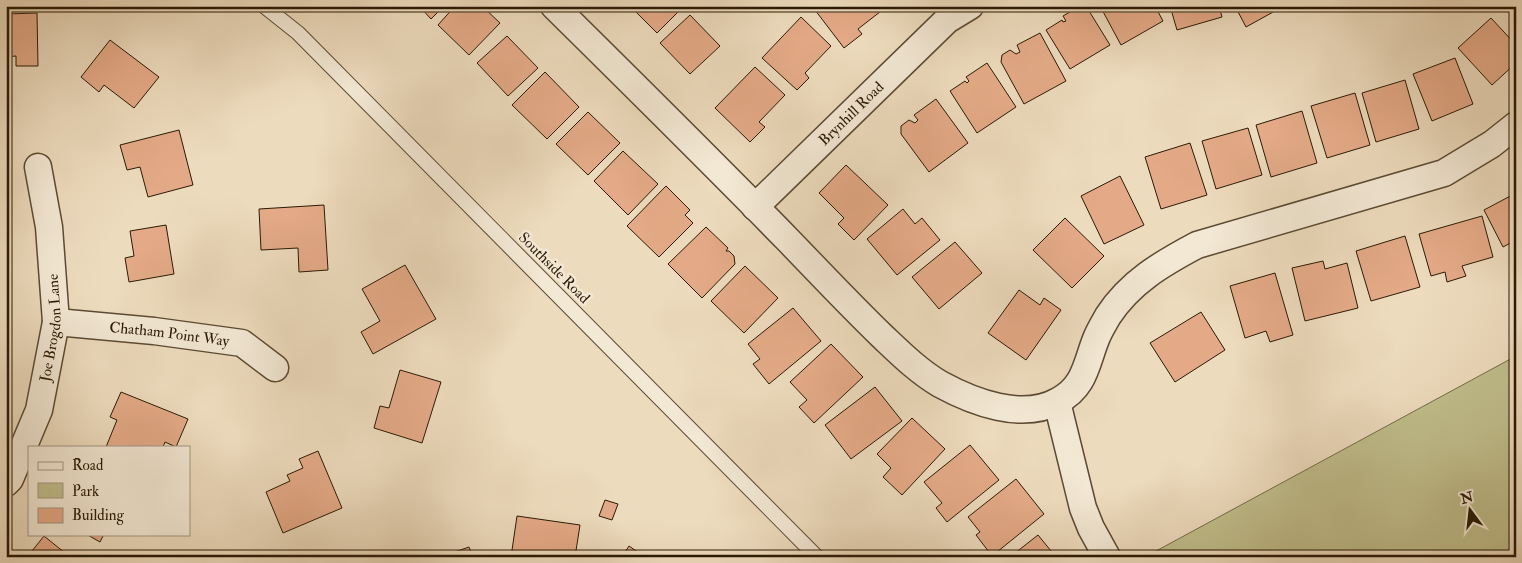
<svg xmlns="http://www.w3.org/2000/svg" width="1522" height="563" font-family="'IM FELL Double Pica',serif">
<rect width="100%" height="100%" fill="#eddbbd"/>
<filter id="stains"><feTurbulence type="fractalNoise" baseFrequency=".004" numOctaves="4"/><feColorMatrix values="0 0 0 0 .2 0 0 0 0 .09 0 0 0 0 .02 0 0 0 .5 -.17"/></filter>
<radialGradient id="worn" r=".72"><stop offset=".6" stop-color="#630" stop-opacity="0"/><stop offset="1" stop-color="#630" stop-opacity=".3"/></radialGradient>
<path fill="#c0be8c" stroke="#756c48" d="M 1516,356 L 1516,557 L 1145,557 Z"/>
<g fill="#e4aa87" stroke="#2a1a05">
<path d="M 419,6 L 444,6 L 431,19 Z"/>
<path d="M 455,6 L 482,6 L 500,23 L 469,55 L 438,25 Z"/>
<path d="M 630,6 L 684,6 L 657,33 Z"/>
<path d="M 819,6 L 884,6 L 885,8 L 858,29 L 862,34 L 844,48 L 815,10 Z"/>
<path d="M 1080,6 L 1086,6 L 1110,45 L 1070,69 L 1046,30 L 1062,20 L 1063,22 L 1066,21 L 1063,16 Z"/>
<path d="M 1100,6 L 1155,6 L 1163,21 L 1121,45 Z"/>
<path d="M 1170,6 L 1219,6 L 1222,17 L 1177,30 Z"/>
<path d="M 1235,6 L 1284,6 L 1246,27 Z"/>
<path d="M 37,13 L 38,66 L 16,66 L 16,56 L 6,57 L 6,14 Z"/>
<path d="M 690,15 L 720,46 L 690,74 L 660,43 Z"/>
<path d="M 801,17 L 831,46 L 805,73 L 809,78 L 797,90 L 762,58 Z"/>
<path d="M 1491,18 L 1516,45 L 1516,63 L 1492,85 L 1458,48 Z"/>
<path d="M 1040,33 L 1066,81 L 1024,104 L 1001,62 L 1002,55 L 1010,50 L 1016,54 L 1020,52 L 1017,45 Z"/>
<path d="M 507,36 L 538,68 L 508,96 L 477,63 Z"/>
<path d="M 110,40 L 159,77 L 134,108 L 104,85 L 99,92 L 81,77 Z"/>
<path d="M 1455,58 L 1473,104 L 1432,121 L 1413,74 Z"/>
<path d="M 987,63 L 1016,107 L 977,133 L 950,91 L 965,81 L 967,83 L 969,81 L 966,77 Z"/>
<path d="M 755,67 L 785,95 L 759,122 L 765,127 L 750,142 L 715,108 Z"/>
<path d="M 545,72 L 579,107 L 547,139 L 512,105 Z"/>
<path d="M 1405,80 L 1419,129 L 1376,142 L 1362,93 Z"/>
<path d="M 1355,93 L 1370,145 L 1327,158 L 1311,106 Z"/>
<path d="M 936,99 L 968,143 L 929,172 L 901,134 L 901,126 L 909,120 L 915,123 L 918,120 L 914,115 Z"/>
<path d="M 1302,111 L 1317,163 L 1271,177 L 1256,125 Z"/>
<path d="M 588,112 L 620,143 L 588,175 L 556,144 Z"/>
<path d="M 1248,128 L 1262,175 L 1216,189 L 1202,141 Z"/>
<path d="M 179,130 L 193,185 L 148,197 L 140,167 L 127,170 L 120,145 Z"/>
<path d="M 1190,143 L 1207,195 L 1161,209 L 1145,157 Z"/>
<path d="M 623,151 L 658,184 L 628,215 L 594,181 Z"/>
<path d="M 846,165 L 888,205 L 854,240 L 838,224 L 844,218 L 819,193 Z"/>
<path d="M 1120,176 L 1144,225 L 1104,244 L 1081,196 Z"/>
<path d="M 666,186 L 690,210 L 685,215 L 693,223 L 659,257 L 627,226 Z"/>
<path d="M 1516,193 L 1516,240 L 1503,247 L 1484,210 Z"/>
<path d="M 324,205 L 328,270 L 299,272 L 298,248 L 261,250 L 259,209 Z"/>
<path d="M 903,209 L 915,224 L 922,218 L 940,240 L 897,275 L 867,239 Z"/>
<path d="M 1482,216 L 1493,257 L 1462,266 L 1466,276 L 1447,282 L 1445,272 L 1431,276 L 1419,234 Z"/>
<path d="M 1065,218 L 1104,256 L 1072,288 L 1033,250 Z"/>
<path d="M 166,225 L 174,274 L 129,282 L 125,258 L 134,256 L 130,231 Z"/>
<path d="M 706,227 L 728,248 L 726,251 L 729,251 L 734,256 L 735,264 L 702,298 L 668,264 Z"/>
<path d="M 1405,236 L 1420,287 L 1371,301 L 1356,251 Z"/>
<path d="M 955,242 L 982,273 L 939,309 L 912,277 Z"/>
<path d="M 1323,261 L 1325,269 L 1347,263 L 1358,308 L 1305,321 L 1292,268 Z"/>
<path d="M 405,265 L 436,319 L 373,354 L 361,332 L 380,321 L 362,289 Z"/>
<path d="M 745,266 L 778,298 L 744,333 L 711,301 Z"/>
<path d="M 1275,273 L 1293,335 L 1270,342 L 1266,331 L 1245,338 L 1230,286 Z"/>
<path d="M 1019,290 L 1040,305 L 1044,298 L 1061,310 L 1026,360 L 988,333 Z"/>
<path d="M 793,308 L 821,341 L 769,384 L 753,364 L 760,359 L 748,344 Z"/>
<path d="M 1201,312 L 1225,350 L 1175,382 L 1150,343 Z"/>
<path d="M 831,344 L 863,377 L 814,423 L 799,407 L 807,400 L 790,382 Z"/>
<path d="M 400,370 L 441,382 L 422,443 L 374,428 L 380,406 L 389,408 Z"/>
<path d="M 875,387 L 902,421 L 851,459 L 825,425 Z"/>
<path d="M 121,392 L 188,419 L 176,447 L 165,442 L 163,447 L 106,447 L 117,420 L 110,417 Z"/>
<path d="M 912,418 L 945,449 L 902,495 L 883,477 L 891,468 L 877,454 Z"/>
<path d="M 970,445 L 999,480 L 947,522 L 936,508 L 942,503 L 924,482 Z"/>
<path d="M 318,451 L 342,508 L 283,533 L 266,492 L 290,481 L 287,475 L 303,468 L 299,459 Z"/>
<path d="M 1016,479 L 1044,514 L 992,556 L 976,535 L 980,532 L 968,517 Z"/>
<path d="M 605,500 L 618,504 L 612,520 L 599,516 Z"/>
<path d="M 517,516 L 580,525 L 575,557 L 511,557 Z"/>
<path d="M 86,534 L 104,534 L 100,542 Z"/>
<path d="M 1038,535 L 1056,557 L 1010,557 Z"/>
<path d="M 44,536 L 70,557 L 28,556 Z"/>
<path d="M 629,546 L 645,557 L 622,557 Z"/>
<path d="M 469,547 L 473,557 L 440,557 Z"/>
</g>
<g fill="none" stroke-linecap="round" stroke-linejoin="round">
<defs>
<path id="lane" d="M 264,6 L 298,33 L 817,557"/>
<g id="street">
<path d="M 554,6 C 633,84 712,162 789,241 C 820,273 850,305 882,336 C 900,353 918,371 940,384 C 973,402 1022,421 1058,401 C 1085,387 1086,364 1096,339 C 1099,331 1104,323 1108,316 C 1130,282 1163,263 1197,245 L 1444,173 L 1492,144 L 1516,125"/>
<path id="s1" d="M 755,207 L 947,20 L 970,6"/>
<path id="s2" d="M 56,322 L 154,331 L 242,343 L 275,368"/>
<path d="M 1057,402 L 1083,508 L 1091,528 L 1107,557"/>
<path id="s3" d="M 6,483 L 10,479 L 39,410 L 56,322 L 49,227 L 38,167"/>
</g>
</defs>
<use href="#lane" stroke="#5b4a33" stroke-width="16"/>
<use href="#street" stroke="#5b4a33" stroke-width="29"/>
<use href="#lane" stroke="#f3e8d4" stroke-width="14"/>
<use href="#street" stroke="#f3e8d4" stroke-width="26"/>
</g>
<g text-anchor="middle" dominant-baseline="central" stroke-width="5" stroke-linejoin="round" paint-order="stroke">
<g font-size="15" fill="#2a1a05" stroke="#f3e8d4">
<text stroke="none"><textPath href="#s1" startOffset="134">Brynhill Road</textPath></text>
<text transform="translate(554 268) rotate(45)">Southside Road</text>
<text stroke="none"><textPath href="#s3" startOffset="164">Joe Brogdon Lane</textPath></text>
<text stroke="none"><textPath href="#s2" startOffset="114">Chatham Point Way</textPath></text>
</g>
</g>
<rect width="1522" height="563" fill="none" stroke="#eddbbd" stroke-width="25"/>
<rect x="8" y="8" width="1507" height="548" fill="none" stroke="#2a1a05" stroke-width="2.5"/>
<rect x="12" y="12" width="1497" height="538" fill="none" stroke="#2a1a05"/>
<rect x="28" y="446" width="162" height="90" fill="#f3e8d4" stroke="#a39681"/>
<rect x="38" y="462" width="25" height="8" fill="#f3e8d4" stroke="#a39681"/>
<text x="72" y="470" font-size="15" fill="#2a1a05">Road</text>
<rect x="38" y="483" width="25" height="15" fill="#c0be8c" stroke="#a39681"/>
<text x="72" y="496" font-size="15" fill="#2a1a05">Park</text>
<rect x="38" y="508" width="25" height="15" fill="#e4aa87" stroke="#a39681"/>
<text x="72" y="520" font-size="15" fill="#2a1a05">Building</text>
<g transform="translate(1470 510) rotate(345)" stroke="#f3e8d4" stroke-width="4" paint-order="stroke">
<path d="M0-4L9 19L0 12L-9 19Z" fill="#2a1a05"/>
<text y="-8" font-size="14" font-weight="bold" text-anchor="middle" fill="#2a1a05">N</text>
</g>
<rect width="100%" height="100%" filter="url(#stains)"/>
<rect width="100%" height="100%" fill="url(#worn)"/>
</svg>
